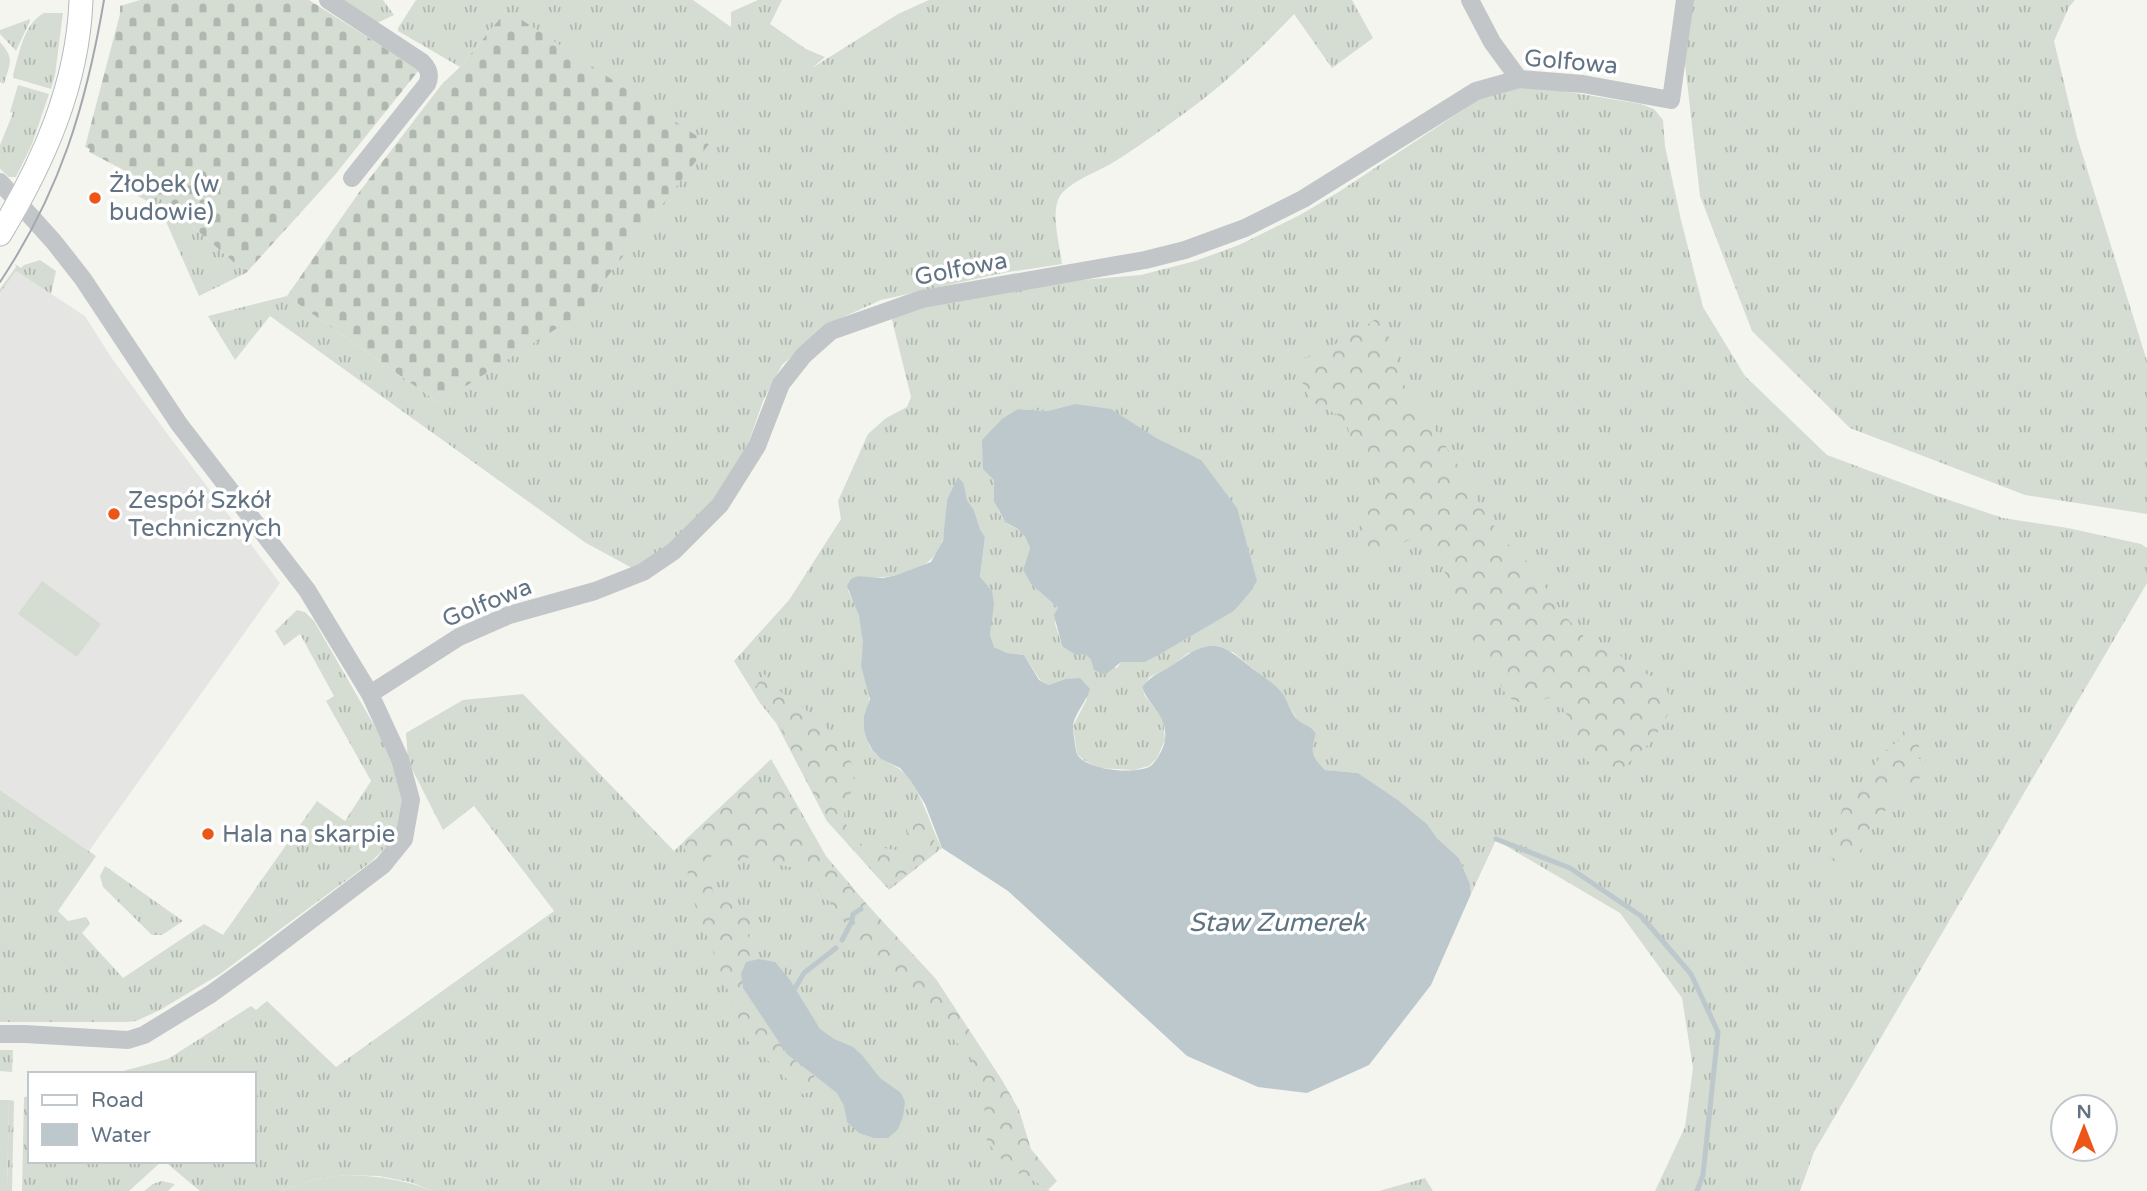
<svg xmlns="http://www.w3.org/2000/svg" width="2147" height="1191" font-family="'Varela Round',sans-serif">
<defs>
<pattern id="grass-tufts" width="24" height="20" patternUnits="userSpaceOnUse" patternTransform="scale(1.75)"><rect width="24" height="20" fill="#d5dcd1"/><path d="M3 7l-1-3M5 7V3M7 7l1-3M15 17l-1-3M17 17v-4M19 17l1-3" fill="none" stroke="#b0b7af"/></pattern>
<pattern id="forest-crowns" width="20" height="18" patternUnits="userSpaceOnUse" patternTransform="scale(1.75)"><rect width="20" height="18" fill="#d5dcd1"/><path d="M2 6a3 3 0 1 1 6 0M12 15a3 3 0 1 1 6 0" fill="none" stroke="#b0b7af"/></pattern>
<pattern id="cemetery-stones" width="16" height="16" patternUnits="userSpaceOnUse" patternTransform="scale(1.75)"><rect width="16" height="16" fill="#d5dcd1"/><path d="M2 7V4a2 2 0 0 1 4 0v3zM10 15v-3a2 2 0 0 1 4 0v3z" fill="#b0b7af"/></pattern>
</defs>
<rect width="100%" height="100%" fill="#f5f5f0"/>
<path fill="#e5e6e4" d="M 16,271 L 85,316 L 111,357 L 166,432 L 280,583 L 89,851 L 0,790 L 0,293 Z"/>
<g fill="url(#grass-tufts)" fill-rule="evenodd">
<path d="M 337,0 L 383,0 L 394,15 L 377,23 Z"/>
<path d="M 416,0 L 693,0 L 731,27 L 731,12 L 758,0 L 782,0 L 770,24 L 806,49 L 825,57 L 812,68 L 898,14 L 929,0 L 1352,0 L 1373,38 L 1332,68 L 1294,14 C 1257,53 1220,89 1175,120 C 1154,135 1132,151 1109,165 C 1096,172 1068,183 1060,196 C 1050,212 1060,246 1062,264 L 1002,273 L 881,300 L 839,319 L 813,337 L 782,365 L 763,401 L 748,444 L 724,491 L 686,533 L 634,569 L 586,543 L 270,316 L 235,360 L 208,316 L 287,296 L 439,403 L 507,10 L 460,67 L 398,31 L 398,28 Z"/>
<path d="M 1692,0 L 2075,0 L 2069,7 L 2054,41 L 2077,137 L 2147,361 L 2147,514 L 2025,495 L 1850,428 L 1752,331 L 1700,196 L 1684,55 Z"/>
<path d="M 44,13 L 63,13 L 55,75 L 51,89 L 14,78 L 13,75 C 19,55 23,24 44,13 Z"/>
<path d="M 30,19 L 30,21 L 16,51 L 0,34 L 0,30 Z"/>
<path d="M 0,42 C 15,59 10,63 4,84 L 0,82 Z"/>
<path d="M 18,85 L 49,94 L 32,144 L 16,177 L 9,177 L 0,169 L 0,145 L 13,113 L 10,112 Z"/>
<path d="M 1519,88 L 1545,88 L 1641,104 L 1654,109 L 1663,120 L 1665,146 L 1681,220 L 1703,307 L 1745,376 L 1827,455 L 1937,496 L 2003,518 L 2068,528 L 2141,544 L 2147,548 L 2147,583 L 1814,1152 L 1800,1191 L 1655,1191 L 1685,1127 L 1693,1068 L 1682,998 L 1620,913 L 1496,840 L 1471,894 L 1470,884 L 1459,858 L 1437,838 L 1427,824 L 1398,800 L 1358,773 L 1325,770 C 1312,756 1310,753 1316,734 L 1298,721 L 1281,692 L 1233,652 L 1188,653 L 1173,665 L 1150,677 L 1142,687 L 1145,696 L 1163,718 L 1165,740 L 1157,758 L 1149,766 L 1134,770 L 1098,768 L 1085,761 L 1077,754 L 1073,726 L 1087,699 L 1065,679 L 1049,685 L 1040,680 L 1024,655 L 1007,653 L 994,647 L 990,634 L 991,619 L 980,578 L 985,537 L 980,529 L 974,510 L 967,500 L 964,484 L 947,500 C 946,513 946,527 943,539 C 935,573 887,581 858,576 L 848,591 C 857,607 863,624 863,642 C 864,651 860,660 862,669 C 864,678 871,690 869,700 C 867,712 864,729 868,742 C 874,761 895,762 907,776 C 924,798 929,824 942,848 L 889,890 L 827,821 L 776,723 L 760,703 L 734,661 L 789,600 L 841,519 L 838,501 L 868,434 L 886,418 L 907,407 L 911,397 L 891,316 L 950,299 L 1081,280 L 1141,275 L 1195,261 L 1239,245 L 1300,215 L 1337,193 L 1481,98 ZM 1075,404 L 1201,460 L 1248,595 L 1234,611 L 1157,656 L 1145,662 L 1121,662 L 1117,668 L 1091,660 L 1085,654 L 1062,646 L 1055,624 L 1058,608 L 1031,584 L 1023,570 L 1030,548 C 1027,541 1024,534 1018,529 C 1013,526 1007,525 1004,520 C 981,489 1007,441 1018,409 L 1047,411 Z"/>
<path d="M 135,176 L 246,273 L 199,296 L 160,208 L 127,190 Z"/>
<path d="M 40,260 L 56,271 L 51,294 L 16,271 L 0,293 L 0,289 L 16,267 L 15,264 L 21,268 L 24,265 Z"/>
<path d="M 297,610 L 305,612 L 314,621 L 393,758 L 402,799 L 400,827 L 388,845 L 371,862 L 220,974 L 160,1010 L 136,1021 L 127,1022 L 0,1022 L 0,790 L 96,856 L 58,911 L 68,921 L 86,917 L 90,924 L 82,933 L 123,978 L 204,924 L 223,935 L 317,801 L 345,821 L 371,781 L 326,701 L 334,696 L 300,634 L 284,646 L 275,631 Z"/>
<path d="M 523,694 L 674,851 L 771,759 L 826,856 L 887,928 L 926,979 L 986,1071 L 1000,1136 L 1050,1191 L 433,1191 L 410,1182 L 379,1176 L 345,1175 L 312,1180 L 280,1191 L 200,1191 L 164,1161 L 254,1161 L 254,1074 L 112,1074 L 168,1059 L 251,1006 L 256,1010 L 267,1001 L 336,1067 L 554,911 L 474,806 L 443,830 L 408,761 L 406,733 L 463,700 Z"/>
<path d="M 105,866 L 183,921 L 162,935 L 152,935 L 103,887 L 100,876 Z"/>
<path d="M 0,1050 L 13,1050 L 12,1072 L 0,1071 Z"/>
<path d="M 30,1096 L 30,1161 L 162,1161 L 129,1191 L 22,1191 L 24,1097 Z"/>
<path d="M 9,1100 L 14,1101 L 12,1191 L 7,1191 Z"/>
<path d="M 1425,1178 L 1433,1191 L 1379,1191 Z"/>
<path d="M 162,1181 L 175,1184 L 168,1191 L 144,1191 L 153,1184 Z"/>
</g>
<g fill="url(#forest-crowns)">
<path d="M 1384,312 L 1382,325 L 1395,348 L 1398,372 L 1402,382 L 1423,411 L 1459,467 L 1485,513 L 1504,541 L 1519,553 L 1532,567 L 1563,614 L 1589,642 C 1620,645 1615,655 1636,669 C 1644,674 1655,676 1661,682 C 1668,689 1670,698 1672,707 L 1654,739 L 1622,769 C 1550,764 1591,728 1552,697 C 1534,703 1511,709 1502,687 C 1498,679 1499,670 1494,662 C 1489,653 1477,649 1473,639 C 1469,631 1470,622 1466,613 C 1461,604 1453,598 1449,587 C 1444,574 1444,559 1435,548 C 1408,514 1384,579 1362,550 C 1346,528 1380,504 1376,481 C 1374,466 1359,465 1352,454 C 1345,443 1355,434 1343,420 C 1335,411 1325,410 1316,404 C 1302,394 1301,376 1299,360 C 1331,348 1358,334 1384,312 Z"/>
<path d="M 764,674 L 784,695 L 822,721 L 853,765 L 854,786 L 846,803 L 844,813 L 846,824 L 852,837 L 863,845 L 911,852 L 917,847 L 907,831 C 910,819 915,819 927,817 L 937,850 L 889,888 L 827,821 L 778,723 L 753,691 Z"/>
<path d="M 1909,726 C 1920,732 1921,745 1917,756 L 1919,759 L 1925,759 L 1928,772 C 1917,783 1895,786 1889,800 C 1886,807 1884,815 1882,823 L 1869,829 L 1866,845 L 1845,864 L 1833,878 L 1828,879 C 1821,872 1822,863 1829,857 L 1836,859 L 1841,854 L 1832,836 L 1839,829 L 1846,829 L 1838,820 L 1843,808 L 1869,776 L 1882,753 L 1901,739 L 1904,728 Z"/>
<path d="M 745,784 L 783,784 L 824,858 L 936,979 L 1002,1080 L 1019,1110 L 1031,1149 L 1057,1181 L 1049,1189 L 1010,1169 L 987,1142 L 984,1102 L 970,1056 L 940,1026 L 924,993 L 908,987 L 863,943 L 802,869 L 773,864 L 758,868 L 753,856 L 739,861 L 730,853 L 713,853 L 708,862 L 714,867 L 709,875 L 714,896 L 742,909 L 752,921 L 746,933 L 756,949 L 746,962 L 787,1054 L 814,1074 L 815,1091 L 802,1094 L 747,1040 L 690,892 L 684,841 Z"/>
</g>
<g fill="url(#cemetery-stones)">
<path d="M 140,0 L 309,0 L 419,70 L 334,176 L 246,273 L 135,176 L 89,152 L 90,149 L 85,147 L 120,14 L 120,6 Z"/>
<path d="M 507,10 L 709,144 L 578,315 L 439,403 L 287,296 L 360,191 L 442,84 L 460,67 Z"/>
</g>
<g fill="#d5dcd1">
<path d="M 42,581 L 101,624 L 77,657 L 18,614 Z"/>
<path d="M 0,1100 L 9,1100 L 7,1191 L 0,1191 Z"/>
<path d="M 345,1175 C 376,1176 403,1179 433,1191 L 280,1191 L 312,1180 Z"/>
</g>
<g fill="#bdc8cd">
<path d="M 1075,404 L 1111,409 L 1156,438 L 1201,460 L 1237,508 L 1257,581 L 1248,595 L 1234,611 L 1157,656 L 1145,662 L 1121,662 L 1105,675 L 1094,670 L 1091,660 L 1085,654 L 1076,655 L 1062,646 L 1054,615 L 1058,608 L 1031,584 L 1023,570 L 1030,548 L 1025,537 L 1018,529 L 1005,522 L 994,501 L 994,480 L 983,469 L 982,440 L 1002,419 L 1018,409 L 1047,411 Z"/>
<path d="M 958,477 L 964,484 L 967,500 L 974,510 L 980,529 L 985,537 L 980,577 L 992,591 L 994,604 L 990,634 L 994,647 L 1007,653 L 1024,655 L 1039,680 L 1049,685 L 1065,679 L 1080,678 L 1090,689 C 1087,701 1073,715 1073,728 C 1073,731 1076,752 1077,754 C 1086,771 1134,774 1149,767 C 1156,763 1164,748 1165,740 C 1168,714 1149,707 1142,687 C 1152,674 1164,671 1177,662 C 1212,636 1223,644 1253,669 C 1262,676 1275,684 1282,693 C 1288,701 1292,716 1299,721 C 1307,727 1309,724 1316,734 C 1310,753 1312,756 1325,770 L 1358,773 L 1398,800 L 1427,824 L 1437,838 L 1459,858 L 1470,884 L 1471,894 L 1431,985 L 1369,1065 L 1307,1093 L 1258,1087 L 1187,1056 L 1008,891 L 942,848 L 925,804 L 910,780 L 900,768 L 881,759 L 873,751 L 867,740 L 864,729 L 864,716 L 870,699 L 861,666 L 863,642 L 859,616 L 847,586 L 851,579 L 858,576 L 883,578 L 897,575 L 931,562 L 943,541 L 947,500 Z"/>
<path d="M 759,959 L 775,962 L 790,980 L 820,1029 L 834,1039 L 853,1047 L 862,1055 L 880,1078 L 901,1093 L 905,1102 L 903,1116 L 898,1129 L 888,1138 L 874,1138 L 859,1133 L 847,1122 L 844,1106 L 837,1093 L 787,1054 L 743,988 L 741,974 L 746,962 Z"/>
</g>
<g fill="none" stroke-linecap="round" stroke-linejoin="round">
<g stroke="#bdc8cd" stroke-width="5">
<path d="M 1496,839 L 1570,868 L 1641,916 L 1691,974 L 1718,1032 L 1703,1175 L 1697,1191"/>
<path d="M 842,940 L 852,921 L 853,914 L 861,909"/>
<path d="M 795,988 L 804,973 L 836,948"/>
</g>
<defs>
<path id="major" d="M 0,234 C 43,163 78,85 81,0"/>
</defs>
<use href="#major" stroke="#b5b9bd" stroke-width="25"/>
<g stroke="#c2c6c9" stroke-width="18">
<path d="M 328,0 L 422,62 C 429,69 431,75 427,84 L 352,178"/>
<path d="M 1470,0 L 1492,42 L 1519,79"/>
<path d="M 0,182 L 54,242 L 83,279 L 179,424 L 307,590 L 370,694 L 400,759 L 411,800 L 404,839 L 383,865 L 262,957 L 211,994 L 144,1035 L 128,1040 L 25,1034 L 0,1034"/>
<path d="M 370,694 L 459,637 L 509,615 L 595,591 L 643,572 L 674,551 L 720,505 L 757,446 L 781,384 L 804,355 L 831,331 L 922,299 L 1145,260 L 1185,250 L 1245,228 L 1303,199 L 1476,91 L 1519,79 L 1583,84 L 1671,100 L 1685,0"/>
</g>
<use href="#major" stroke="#fff" stroke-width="23"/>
<path stroke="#a2a8ae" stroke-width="2" d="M 0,282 C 60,192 86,106 104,0"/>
</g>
<g fill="#ec5719" stroke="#fff" stroke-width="2.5">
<circle cx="95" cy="198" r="7"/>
<circle cx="114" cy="514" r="7"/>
<circle cx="208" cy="834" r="7"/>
</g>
<g text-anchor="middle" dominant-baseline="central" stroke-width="7" stroke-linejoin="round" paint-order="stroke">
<g font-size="24" fill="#627383" stroke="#fff">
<text transform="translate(1571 62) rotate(5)">Golfowa</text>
<text transform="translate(961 269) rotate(-11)">Golfowa</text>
<text transform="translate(487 603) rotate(-22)">Golfowa</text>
</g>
<g font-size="24" fill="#627383" stroke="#fff" text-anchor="start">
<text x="109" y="184">Żłobek (w<tspan x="109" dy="28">budowie)</tspan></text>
<text x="128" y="500">Zespół Szkół<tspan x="128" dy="28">Technicznych</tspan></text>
<text x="222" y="834">Hala na skarpie</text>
</g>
<g font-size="26" font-style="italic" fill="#5e7581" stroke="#fff">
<text x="1277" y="922">Staw Zumerek</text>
</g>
</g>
<rect x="28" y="1072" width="228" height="91" fill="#ffffff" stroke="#c0c7cd" stroke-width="2"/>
<rect x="42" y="1095" width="35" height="10" fill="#ffffff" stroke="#c0c7cd" stroke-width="2"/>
<text x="91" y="1107" font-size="21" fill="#627383">Road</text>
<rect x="42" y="1124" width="35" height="21" fill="#bdc8cd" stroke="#c0c7cd" stroke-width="2"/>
<text x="91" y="1142" font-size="21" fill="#627383">Water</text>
<g transform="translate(2084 1128)"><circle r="33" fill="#ffffff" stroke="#c0c7cd" stroke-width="2"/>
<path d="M0-5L12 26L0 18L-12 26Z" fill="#ec5719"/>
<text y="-10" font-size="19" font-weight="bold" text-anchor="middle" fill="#627383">N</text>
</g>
</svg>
